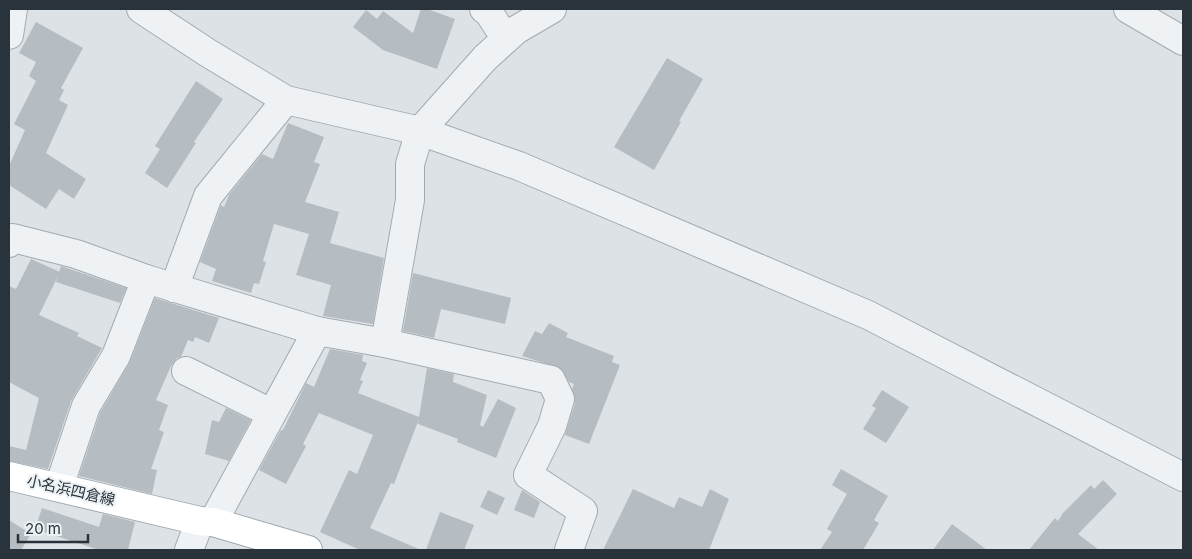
<svg xmlns="http://www.w3.org/2000/svg" width="1192" height="559" font-family="Inter,'Noto Sans JP',sans-serif">
<rect width="100%" height="100%" fill="#dde2e6"/>
<g fill="#b5bcc2">
<path d="M 421,9 L 427,9 L 455,19 L 437,69 L 383,50 L 353,27 L 366,10 L 377,19 L 383,11 L 413,33 Z"/>
<path d="M 36,22 L 83,48 L 61,88 L 64,90 L 59,100 L 68,105 L 46,153 L 86,179 L 74,199 L 59,189 L 46,209 L 9,185 L 9,166 L 25,130 L 14,124 L 36,81 L 29,76 L 36,62 L 19,53 Z"/>
<path d="M 667,58 L 703,79 L 679,121 L 681,122 L 654,170 L 614,147 Z"/>
<path d="M 196,81 L 223,99 L 194,142 L 196,143 L 167,188 L 145,173 L 160,149 L 155,146 Z"/>
<path d="M 288,123 L 324,137 L 314,162 L 320,164 L 305,202 L 339,212 L 330,243 L 384,258 L 373,324 L 323,316 L 331,285 L 296,275 L 309,234 L 274,224 L 263,261 L 266,262 L 259,284 L 254,283 L 251,293 L 212,281 L 216,269 L 200,262 L 221,205 L 224,207 L 229,195 L 262,154 L 273,159 Z"/>
<path d="M 31,259 L 60,272 L 39,315 L 79,333 L 77,336 L 102,348 L 71,401 L 48,469 L 9,461 L 9,446 L 26,450 L 39,398 L 9,382 L 9,286 L 16,289 Z"/>
<path d="M 61,266 L 126,288 L 120,303 L 56,282 Z"/>
<path d="M 413,273 L 511,298 L 505,324 L 441,309 L 434,338 L 403,331 Z"/>
<path d="M 155,298 L 219,318 L 209,343 L 195,337 L 193,342 L 188,340 L 181,357 L 177,358 L 171,366 L 156,400 L 168,405 L 159,430 L 164,432 L 151,469 L 157,470 L 152,494 L 79,476 L 100,413 L 130,362 Z"/>
<path d="M 549,323 L 568,333 L 566,337 L 614,356 L 612,362 L 620,365 L 589,444 L 565,435 L 575,403 L 572,389 L 574,384 L 569,382 L 560,368 L 522,356 L 535,331 L 542,334 Z"/>
<path d="M 330,349 L 363,355 L 362,361 L 367,363 L 360,380 L 363,381 L 358,393 L 419,417 L 427,368 L 454,374 L 453,382 L 487,395 L 480,425 L 483,427 L 498,399 L 516,408 L 496,458 L 457,442 L 458,439 L 418,424 L 419,419 L 394,484 L 391,483 L 370,528 L 421,550 L 360,550 L 320,532 L 349,470 L 357,474 L 373,435 L 319,413 L 303,444 L 306,446 L 286,484 L 259,470 L 281,430 L 283,430 L 306,383 L 314,387 Z"/>
<path d="M 882,390 L 909,407 L 886,443 L 863,429 L 876,408 L 872,406 Z"/>
<path d="M 226,408 L 251,420 L 229,461 L 205,454 L 212,420 L 219,422 Z"/>
<path d="M 841,469 L 888,496 L 874,520 L 879,523 L 863,550 L 820,550 L 832,532 L 827,529 L 847,494 L 832,485 Z"/>
<path d="M 1103,480 L 1117,494 L 1078,534 L 1099,550 L 1029,550 L 1055,518 L 1058,521 L 1063,513 L 1091,485 L 1094,489 Z"/>
<path d="M 633,489 L 674,508 L 679,497 L 702,507 L 710,489 L 729,499 L 709,550 L 603,550 Z"/>
<path d="M 488,490 L 505,498 L 497,515 L 480,507 Z"/>
<path d="M 522,490 L 540,502 L 534,518 L 514,510 Z"/>
<path d="M 42,508 L 99,527 L 103,514 L 135,522 L 128,550 L 99,550 L 35,529 Z"/>
<path d="M 440,512 L 474,525 L 464,550 L 426,550 Z"/>
<path d="M 9,520 L 31,534 L 21,550 L 9,550 Z"/>
<path d="M 952,524 L 987,550 L 933,550 Z"/>
</g>
<g fill="none" stroke-linecap="round" stroke-linejoin="round">
<defs>
<g id="minor">
<path d="M 141,9 L 208,53 L 286,100 L 420,131 L 519,166 L 868,315 L 1183,477"/>
<path d="M 484,9 L 489,13 L 506,39"/>
<path d="M 1128,9 L 1183,41"/>
<path d="M 9,35 L 13,9"/>
<path d="M 9,243 L 13,238 L 76,254 L 146,279 L 317,331"/>
<path d="M 174,288 L 208,196 L 286,100"/>
<path d="M 385,343 L 410,200 L 410,164 L 420,131 L 485,58 L 516,30 L 552,9"/>
<path d="M 186,371 L 271,413"/>
<path d="M 59,487 L 86,406 L 116,356 L 146,279"/>
<path d="M 213,522 L 317,331 L 385,343 L 551,380 L 560,399 L 552,426 L 528,475 L 583,511 L 569,550"/>
<path d="M 189,550 L 200,521"/>
</g>
<path id="major" d="M 9,476 L 200,521 L 213,522 L 308,550"/>
</defs>
<use href="#minor" stroke="#a3aaaf" stroke-width="30"/>
<use href="#major" stroke="#9da9b0" stroke-width="30"/>
<use href="#minor" stroke="#eff2f4" stroke-width="28"/>
<use href="#major" stroke="#fff" stroke-width="28"/>
</g>
<g text-anchor="middle" dominant-baseline="central" stroke-width="4" stroke-linejoin="round" paint-order="stroke">
<g font-size="15" fill="#28333b" stroke="#ecf1f4">
<text transform="translate(71 490) rotate(13)">小名浜四倉線</text>
</g>
</g>
<rect width="1192" height="559" fill="none" stroke="#28333b" stroke-width="20"/>
<path d="M18 534v8h70v-8" fill="none" stroke="#28333b" stroke-width="2.5"/>
<text x="25" y="534" font-size="15" fill="#28333b" stroke="#ecf1f4" stroke-width="4" paint-order="stroke">20 m</text>
</svg>
